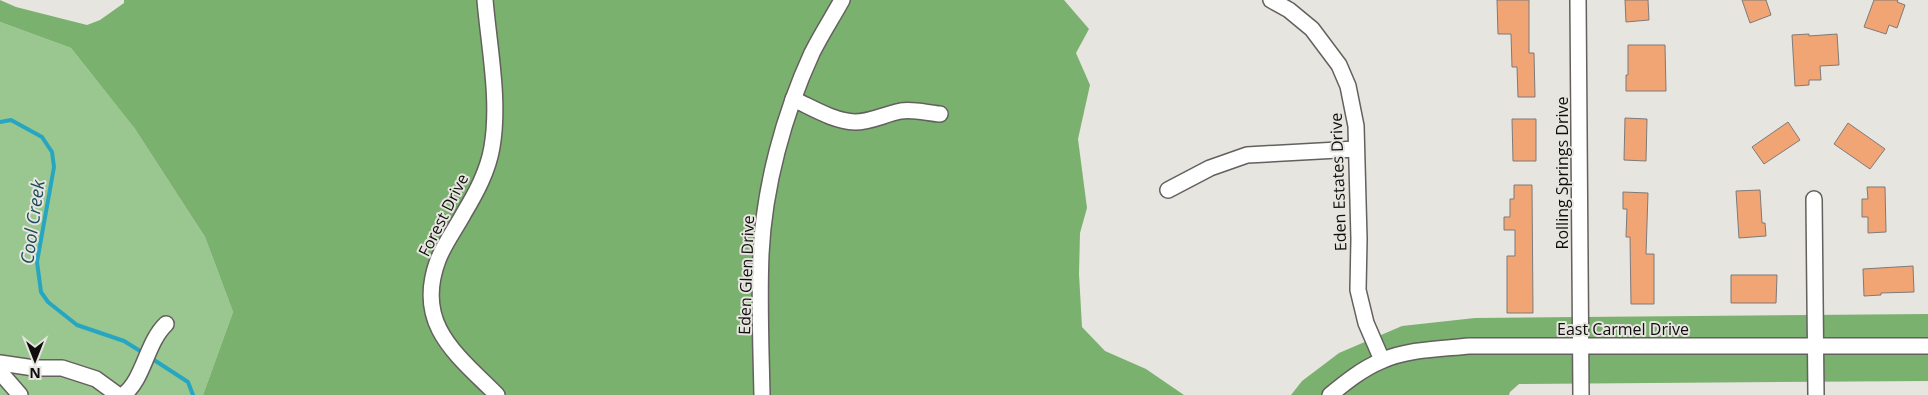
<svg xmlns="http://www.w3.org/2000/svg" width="1928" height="395" font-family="'Open Sans',sans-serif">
<rect width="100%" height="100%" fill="#e7e5e0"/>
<path fill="#9ac78f" d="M 0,22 L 71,48 L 135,129 L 205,237 L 233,312 L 203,395 L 0,395 Z"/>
<g fill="#7bb16e">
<path d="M 0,0 L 16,7 L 87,25 L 100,20 L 124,3 L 124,0 L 1064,0 L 1089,29 L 1076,53 L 1090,85 L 1078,139 L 1087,208 L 1080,233 L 1079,274 L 1082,327 L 1105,351 L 1146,369 L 1184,395 L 203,395 L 233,312 L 205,237 L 135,129 L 71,48 L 0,22 Z"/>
<path d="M 1928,314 L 1928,381 L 1519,384 L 1510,392 L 1509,395 L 1291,395 L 1302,381 L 1339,353 L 1402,326 L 1475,318 Z"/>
</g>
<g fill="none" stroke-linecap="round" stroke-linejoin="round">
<g stroke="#27a6c2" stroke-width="4">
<path d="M 0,122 L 11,120 L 42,137 L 52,152 L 54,167 L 37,262 L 41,292 L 48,302 L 77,325 L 124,341 L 145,354"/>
<path d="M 151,358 L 188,382 L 193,395"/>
</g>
</g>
<g fill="#f1a474" stroke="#7f7a78">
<path d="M 1497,0 L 1529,0 L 1529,53 L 1534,53 L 1535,97 L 1518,97 L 1517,67 L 1512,67 L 1511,34 L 1498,34 Z"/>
<path d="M 1625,0 L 1648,0 L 1649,20 L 1626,22 Z"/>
<path d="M 1742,0 L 1766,0 L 1771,15 L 1750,23 Z"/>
<path d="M 1874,0 L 1898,0 L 1897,2 L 1905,5 L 1897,28 L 1889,25 L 1886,34 L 1864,27 Z"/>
<path d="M 1809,34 L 1809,36 L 1837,34 L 1839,65 L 1820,66 L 1821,80 L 1809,80 L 1809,85 L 1795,86 L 1792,35 Z"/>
<path d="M 1628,45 L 1665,45 L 1666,91 L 1626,91 L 1626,75 L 1628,75 Z"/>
<path d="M 1625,118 L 1647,119 L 1646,161 L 1624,160 Z"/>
<path d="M 1512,119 L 1536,119 L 1536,161 L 1513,161 Z"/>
<path d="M 1788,122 L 1800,140 L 1764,164 L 1752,147 Z"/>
<path d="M 1848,123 L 1885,149 L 1870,169 L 1834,144 Z"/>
<path d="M 1514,185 L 1532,185 L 1533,313 L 1507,313 L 1507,256 L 1515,256 L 1515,230 L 1504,230 L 1504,217 L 1510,217 L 1510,199 L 1514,199 Z"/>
<path d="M 1867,187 L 1885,187 L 1886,232 L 1868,233 L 1868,217 L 1862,217 L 1862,199 L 1868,199 Z"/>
<path d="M 1760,190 L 1762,223 L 1765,223 L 1766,236 L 1739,238 L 1736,191 Z"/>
<path d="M 1623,192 L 1648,193 L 1646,254 L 1654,254 L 1654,304 L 1631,304 L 1630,237 L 1626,237 L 1627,209 L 1623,209 Z"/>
<path d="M 1913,266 L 1914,292 L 1881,293 L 1881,295 L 1864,296 L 1863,269 Z"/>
<path d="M 1731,275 L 1777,275 L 1776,303 L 1731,303 Z"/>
</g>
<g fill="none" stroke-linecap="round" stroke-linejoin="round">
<defs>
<g id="minor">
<path d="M 485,0 C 489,47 500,100 492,147 C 488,171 476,193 464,213 C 456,228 444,244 438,260 C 414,324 456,354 497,395"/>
<path d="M 1271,0 L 1289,10 L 1312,29 L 1339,65 L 1348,86 L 1356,126 L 1359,239 L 1358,290 L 1366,323 L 1382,360"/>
<path d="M 1578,0 L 1581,395"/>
<path d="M 793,99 C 813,108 833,121 855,122 C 871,122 885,114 901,111 C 914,109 927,113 940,114"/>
<path d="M 1168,190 L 1210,168 L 1247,155 L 1356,149"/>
<path d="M 1814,199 L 1816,395"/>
<path d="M 0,363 L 34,368 L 62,368 L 96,379 L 118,395"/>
<path d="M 0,372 L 20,395"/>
<path d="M 123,395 C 144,380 146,343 166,324"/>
<path d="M 762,395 C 761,348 759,301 761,254 C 764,187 784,114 812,53 C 821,35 832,18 842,0"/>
<path d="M 1330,395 C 1346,382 1362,369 1381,361 C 1408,349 1440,349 1469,346 L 1928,346"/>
</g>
</defs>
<use href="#minor" stroke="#63605d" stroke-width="18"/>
<use href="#minor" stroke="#fff" stroke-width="15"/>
</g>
<g text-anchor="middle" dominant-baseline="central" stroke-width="4" stroke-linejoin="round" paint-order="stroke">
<g font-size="16" fill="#0f0e0c" stroke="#e7e5e0">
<text transform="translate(1562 173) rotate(-90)">Rolling Springs Drive</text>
<text transform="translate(1338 182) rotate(-92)">Eden Estates Drive</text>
<text transform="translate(443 215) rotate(-63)">Forest Drive</text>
<text transform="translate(746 275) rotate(-88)">Eden Glen Drive</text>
<text x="1623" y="329">East Carmel Drive</text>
</g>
<g font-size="18" font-style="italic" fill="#1b4d5a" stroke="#e7e5e0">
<text transform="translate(32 222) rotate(-82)">Cool Creek</text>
</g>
</g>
<g transform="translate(35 360) rotate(180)" stroke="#e7e5e0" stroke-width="4" paint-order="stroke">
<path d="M0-4L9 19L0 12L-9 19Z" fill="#0f0e0c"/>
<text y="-8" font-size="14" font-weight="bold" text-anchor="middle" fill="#0f0e0c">N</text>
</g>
</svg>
